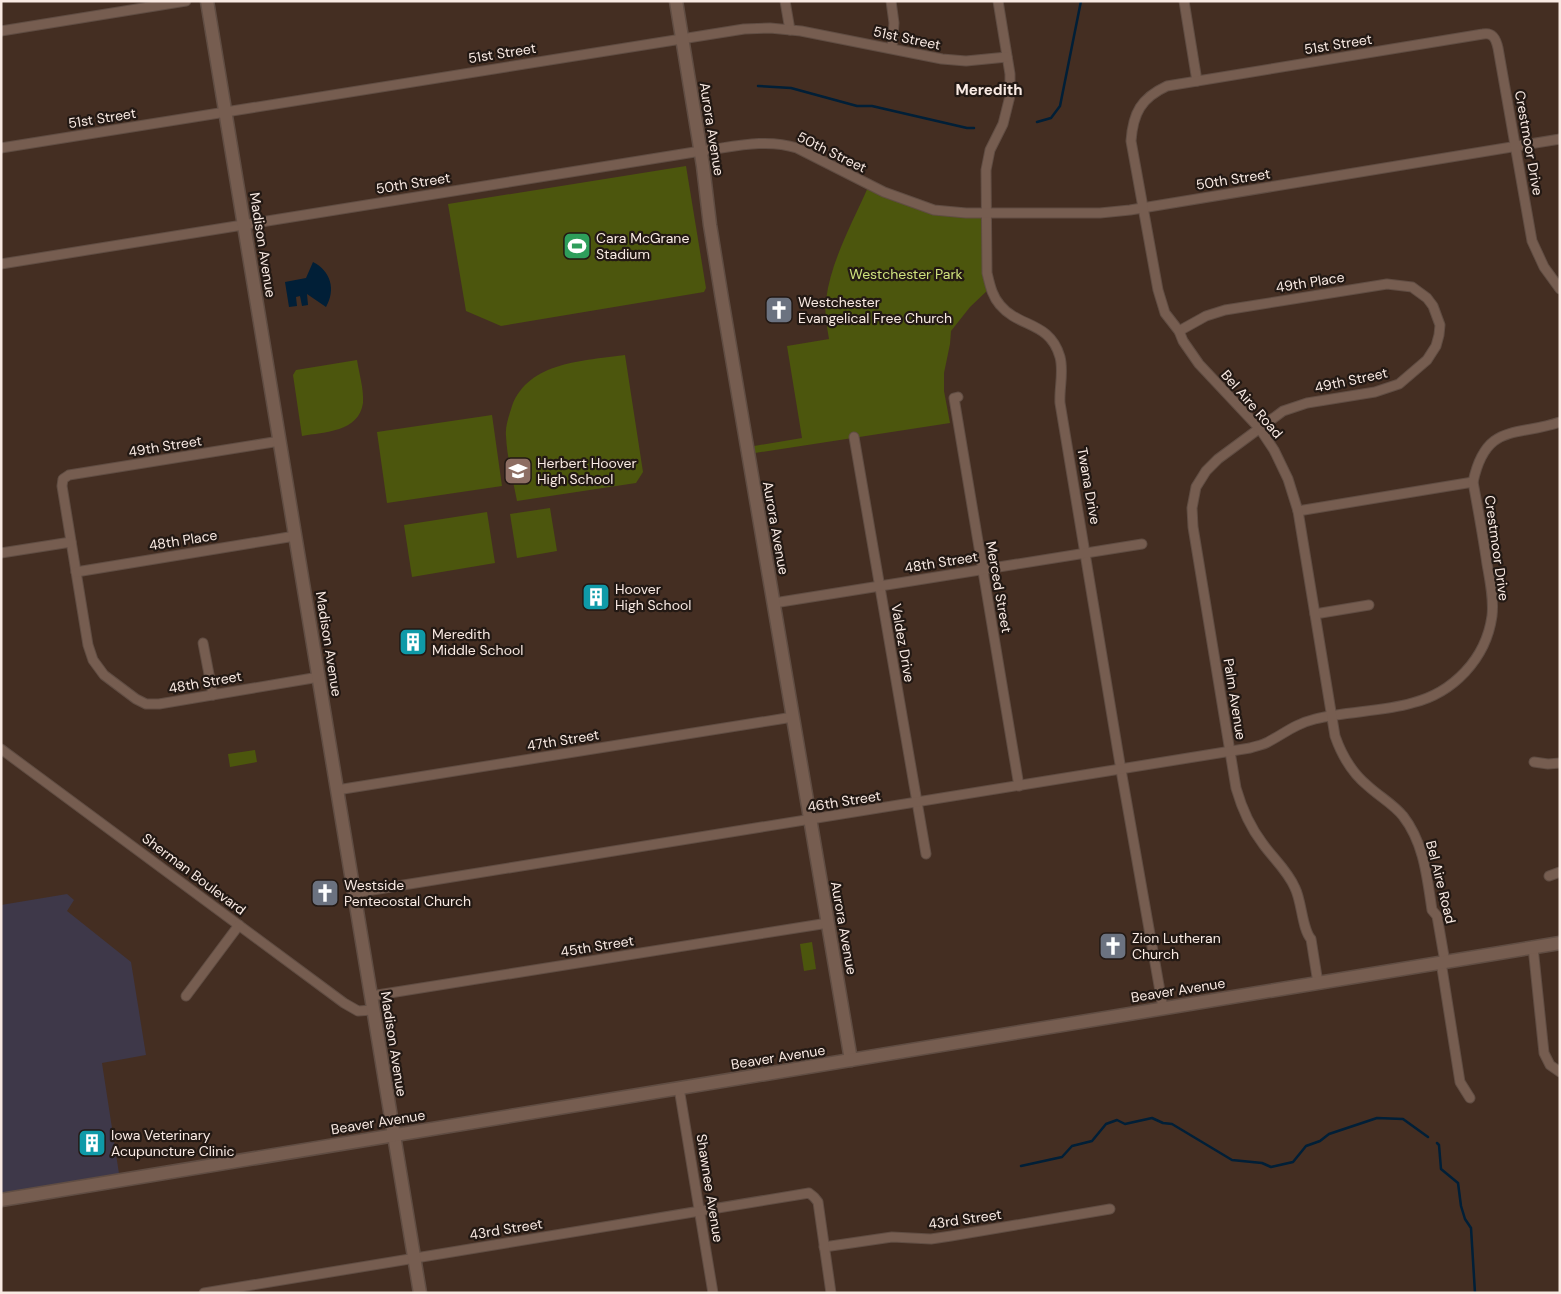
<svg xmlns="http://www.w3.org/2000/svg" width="1561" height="1294" font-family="'DM Sans',sans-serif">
<rect width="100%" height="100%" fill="#442e22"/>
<path fill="#3e3849" d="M 67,894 L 74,900 L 67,911 L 131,962 L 146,1055 L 102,1063 L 120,1180 L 1,1200 L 1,905 Z"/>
<g fill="#4c560d">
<path d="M 686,166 L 706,288 L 704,292 L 501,326 L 466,311 L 448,204 Z"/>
<path d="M 869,185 L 912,203 L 985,213 L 990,288 L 970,307 L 951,331 L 950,344 L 944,373 L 944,391 L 950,423 L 755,453 L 754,446 L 802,438 L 787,346 L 829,339 C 827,326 824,313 826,300 C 831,260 853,222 869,185 Z"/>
<path d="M 625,355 L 643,472 L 636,483 L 517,501 C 513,480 507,458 506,436 C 505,426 509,416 512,406 C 529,361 584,361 625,355 Z"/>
<path d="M 357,360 C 359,373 364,389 363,403 C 359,432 324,432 302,436 L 293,375 L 296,370 Z"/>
<path d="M 492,415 L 502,486 L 387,503 L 377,432 Z"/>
<path d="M 550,508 L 557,551 L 517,558 L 510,514 Z"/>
<path d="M 487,512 L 495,563 L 412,577 L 404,525 Z"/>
<path d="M 255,750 L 257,762 L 230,767 L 228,754 Z"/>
<path d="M 812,942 L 816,969 L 804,971 L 800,944 Z"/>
</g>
<path fill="#011f37" d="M 313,262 C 331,271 336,290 326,307 L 307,294 L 308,305 L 302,306 L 300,296 L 296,297 L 297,306 L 289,307 L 285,282 L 306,278 Z"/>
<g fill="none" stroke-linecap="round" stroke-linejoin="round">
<g stroke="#011f37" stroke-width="2.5">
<path d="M 758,86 L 791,88 L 857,106 L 872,106 L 967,128 L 974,128"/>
<path d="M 1037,122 L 1051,118 L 1060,106 L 1081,1"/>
<path d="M 1437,1143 L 1439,1145 L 1441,1169 L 1458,1183 L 1461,1206 L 1465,1219 L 1471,1228 L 1475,1293"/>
<path d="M 1021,1166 L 1062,1157 L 1072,1146 L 1092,1141 L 1106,1124 L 1117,1120 L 1125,1124 L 1152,1118 L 1163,1123 L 1172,1124 L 1232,1160 L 1262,1163 L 1271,1167 L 1293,1162 L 1306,1146 L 1320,1141 L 1329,1134 L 1377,1118 L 1403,1119 L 1428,1137"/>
</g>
<defs>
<g id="street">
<path d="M 785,1 L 790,30"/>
<path d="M 891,1 L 894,23 L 892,48"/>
<path d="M 998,1 L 1010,74 L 1010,96 L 1003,124 L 990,150 L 986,170 L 987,273 C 990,285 992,296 1000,305 C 1019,328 1050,321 1060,357 C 1064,372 1059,388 1060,403 L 1121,770 L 1163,1008"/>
<path d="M 1184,1 L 1197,81"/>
<path d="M 1,31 L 186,1"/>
<path d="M 1,148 L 744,29 L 770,28 L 801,31 L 942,59 L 966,61 L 1007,57"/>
<path d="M 1,264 L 701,151 C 733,147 765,138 797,148 L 884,192 L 934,210 L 966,213 L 1100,213 L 1130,210 L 1560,139"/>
<path d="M 1179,331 L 1206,316 L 1225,310 L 1387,284 L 1412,287 L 1427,298 L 1433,306 L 1440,325 L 1439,335 L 1436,346 L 1427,360 L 1399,384 L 1375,392 L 1307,403 L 1283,411 L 1218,459 L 1206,471 L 1196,487 L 1192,508 L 1193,527 L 1236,788 C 1242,809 1250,827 1263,844 C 1273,858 1288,871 1295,888 C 1302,902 1302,929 1311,939 L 1318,983"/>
<path d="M 958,397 L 954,398 L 1019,786"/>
<path d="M 854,437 L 926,854"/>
<path d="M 280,441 L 69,475 L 63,479 L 62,486 L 88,645 L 93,660 L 104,675 L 136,699 L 146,704 L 159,704 L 319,677"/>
<path d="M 1298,511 L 1473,482"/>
<path d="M 1,553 L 71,542"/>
<path d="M 76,572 L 295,536"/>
<path d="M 774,603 L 1142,544"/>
<path d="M 1315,614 L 1369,605"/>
<path d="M 203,643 L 213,695"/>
<path d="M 1,749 L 344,1003 L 358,1011 L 373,1010"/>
<path d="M 1534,762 L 1548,764 L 1560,763"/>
<path d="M 337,790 L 793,717"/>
<path d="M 1549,876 L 1560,872"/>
<path d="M 354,893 L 1250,748 C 1256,746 1263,745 1268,742 C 1285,733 1295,724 1315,719 C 1347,711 1381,712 1412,703 C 1453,693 1486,659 1492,616 C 1494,599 1490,581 1487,564 C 1483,536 1478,509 1473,482 C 1486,422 1516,437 1560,422"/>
<path d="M 1533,947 L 1544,1053 L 1550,1065 L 1560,1072"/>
<path d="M 1441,962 L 1460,1082 L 1470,1098"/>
<path d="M 1445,962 L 1437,916 L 1432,910 C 1427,877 1424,843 1403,816 C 1393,804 1380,797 1368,786 C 1352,773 1342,756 1335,736 L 1298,511 L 1288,479 L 1274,450 L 1260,429 L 1199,364 L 1183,341 L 1179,331 L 1165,313 L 1158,290 L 1131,141 C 1133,113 1141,98 1167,86 L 1483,34 C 1493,32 1496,39 1498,48 L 1532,241 L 1544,267 L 1560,289"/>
<path d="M 186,996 L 239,925"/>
<path d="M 371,996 L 828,923"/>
<path d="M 679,1088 L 713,1293"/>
<path d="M 824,1247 L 892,1237 L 931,1239 L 951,1236 L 1110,1209"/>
<path d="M 204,1293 L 809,1193 L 814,1197 L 818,1202 L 831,1293"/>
</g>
<g id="secondary">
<path d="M 207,1 L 420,1293"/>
<path d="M 676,1 L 703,166 L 710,225 L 722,299 L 851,1060"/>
<path d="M 1,1200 L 1560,943"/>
</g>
</defs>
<use href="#street" stroke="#604d43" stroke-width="11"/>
<use href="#secondary" stroke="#604d43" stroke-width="15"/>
<use href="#street" stroke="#765d50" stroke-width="9"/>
<use href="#secondary" stroke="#765d50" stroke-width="12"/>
</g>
<defs>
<symbol id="stadium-square" viewBox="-11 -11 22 22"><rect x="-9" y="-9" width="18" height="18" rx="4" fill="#2e9e5b" stroke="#231914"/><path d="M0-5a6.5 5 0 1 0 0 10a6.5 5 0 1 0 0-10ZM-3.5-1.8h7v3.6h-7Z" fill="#fff"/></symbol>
<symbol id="church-square" viewBox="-11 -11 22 22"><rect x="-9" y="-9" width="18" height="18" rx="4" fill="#6b7280" stroke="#231914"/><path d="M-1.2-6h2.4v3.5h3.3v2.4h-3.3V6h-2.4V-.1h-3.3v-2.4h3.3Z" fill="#fff"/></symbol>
<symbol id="school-square" viewBox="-11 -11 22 22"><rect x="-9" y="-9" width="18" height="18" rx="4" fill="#8d6e63" stroke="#231914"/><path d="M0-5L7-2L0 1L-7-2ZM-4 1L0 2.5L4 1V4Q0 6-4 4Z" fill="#fff"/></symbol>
<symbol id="building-square" viewBox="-11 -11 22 22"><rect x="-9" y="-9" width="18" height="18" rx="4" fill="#0f9aa8" stroke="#231914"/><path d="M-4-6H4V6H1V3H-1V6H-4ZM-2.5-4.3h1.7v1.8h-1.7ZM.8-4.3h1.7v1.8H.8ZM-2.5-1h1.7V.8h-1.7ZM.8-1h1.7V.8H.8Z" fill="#fff"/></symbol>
</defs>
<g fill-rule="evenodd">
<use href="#stadium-square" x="561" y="230" width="32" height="32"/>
<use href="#church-square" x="763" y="294" width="32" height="32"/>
<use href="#school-square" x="502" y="455" width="32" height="32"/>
<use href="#building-square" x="580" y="581" width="32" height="32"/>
<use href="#building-square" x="397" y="626" width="32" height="32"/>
<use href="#church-square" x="309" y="877" width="32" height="32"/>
<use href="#church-square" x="1097" y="930" width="32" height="32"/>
<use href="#building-square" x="76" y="1127" width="32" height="32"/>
</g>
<g text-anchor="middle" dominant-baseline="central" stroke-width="4.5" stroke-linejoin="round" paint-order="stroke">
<g font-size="14" fill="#f9eae3" stroke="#231914">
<text transform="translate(907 38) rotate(12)">51st Street</text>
<text transform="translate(1338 44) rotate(-9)">51st Street</text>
<text transform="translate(502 53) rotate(-9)">51st Street</text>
<text transform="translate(102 118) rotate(-9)">51st Street</text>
<text transform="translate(712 129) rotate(81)">Aurora Avenue</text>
<text transform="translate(1529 143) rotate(80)">Crestmoor Drive</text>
<text transform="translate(832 152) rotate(26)">50th Street</text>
<text transform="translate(1233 179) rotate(-9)">50th Street</text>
<text transform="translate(413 183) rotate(-9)">50th Street</text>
<text transform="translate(263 245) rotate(81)">Madison Avenue</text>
<text transform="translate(1310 282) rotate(-9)">49th Place</text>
<text transform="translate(1351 380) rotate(-12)">49th Street</text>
<text transform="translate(1252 404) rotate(49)">Bel Aire Road</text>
<text transform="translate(165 446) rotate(-9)">49th Street</text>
<text transform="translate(1089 486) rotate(80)">Twana Drive</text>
<text transform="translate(776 528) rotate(80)">Aurora Avenue</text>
<text transform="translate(183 540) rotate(-9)">48th Place</text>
<text transform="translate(1497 548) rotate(82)">Crestmoor Drive</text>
<text transform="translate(941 562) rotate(-9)">48th Street</text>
<text transform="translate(999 587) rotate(80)">Merced Street</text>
<text transform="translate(903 643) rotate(80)">Valdez Drive</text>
<text transform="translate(329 644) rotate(81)">Madison Avenue</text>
<text transform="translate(205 682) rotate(-10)">48th Street</text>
<text transform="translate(1235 699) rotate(81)">Palm Avenue</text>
<text transform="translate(563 740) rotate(-9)">47th Street</text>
<text transform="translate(844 801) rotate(-9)">46th Street</text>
<text transform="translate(194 874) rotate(37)">Sherman Boulevard</text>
<text transform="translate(1441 882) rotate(76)">Bel Aire Road</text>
<text transform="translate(844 928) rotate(80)">Aurora Avenue</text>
<text transform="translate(597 946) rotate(-9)">45th Street</text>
<text transform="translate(1178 990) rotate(-9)">Beaver Avenue</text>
<text transform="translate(394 1044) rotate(81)">Madison Avenue</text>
<text transform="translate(778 1057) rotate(-9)">Beaver Avenue</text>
<text transform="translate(378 1122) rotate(-9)">Beaver Avenue</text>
<text transform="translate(710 1188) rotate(81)">Shawnee Avenue</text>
<text transform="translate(965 1219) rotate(-8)">43rd Street</text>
<text transform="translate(506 1229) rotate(-9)">43rd Street</text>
</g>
<g font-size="14" fill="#f9eae3" stroke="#231914" text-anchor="start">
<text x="596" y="238">Cara McGrane<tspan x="596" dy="16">Stadium</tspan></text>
<text x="798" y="302">Westchester<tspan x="798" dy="16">Evangelical Free Church</tspan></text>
<text x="537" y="463">Herbert Hoover<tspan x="537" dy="16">High School</tspan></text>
<text x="615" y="589">Hoover<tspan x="615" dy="16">High School</tspan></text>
<text x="432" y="634">Meredith<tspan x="432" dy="16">Middle School</tspan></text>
<text x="344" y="885">Westside<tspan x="344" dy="16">Pentecostal Church</tspan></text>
<text x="1132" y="938">Zion Lutheran<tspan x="1132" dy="16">Church</tspan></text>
<text x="111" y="1135">Iowa Veterinary<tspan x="111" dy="16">Acupuncture Clinic</tspan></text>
</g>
<g font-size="14" fill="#cfe27d" stroke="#231914">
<text x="906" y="274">Westchester Park</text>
</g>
<g font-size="15" font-weight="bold" fill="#f9eae3" stroke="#231914">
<text x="989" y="90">Meredith</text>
</g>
</g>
<rect width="1561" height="1294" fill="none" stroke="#f9eae3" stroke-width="5"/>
</svg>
